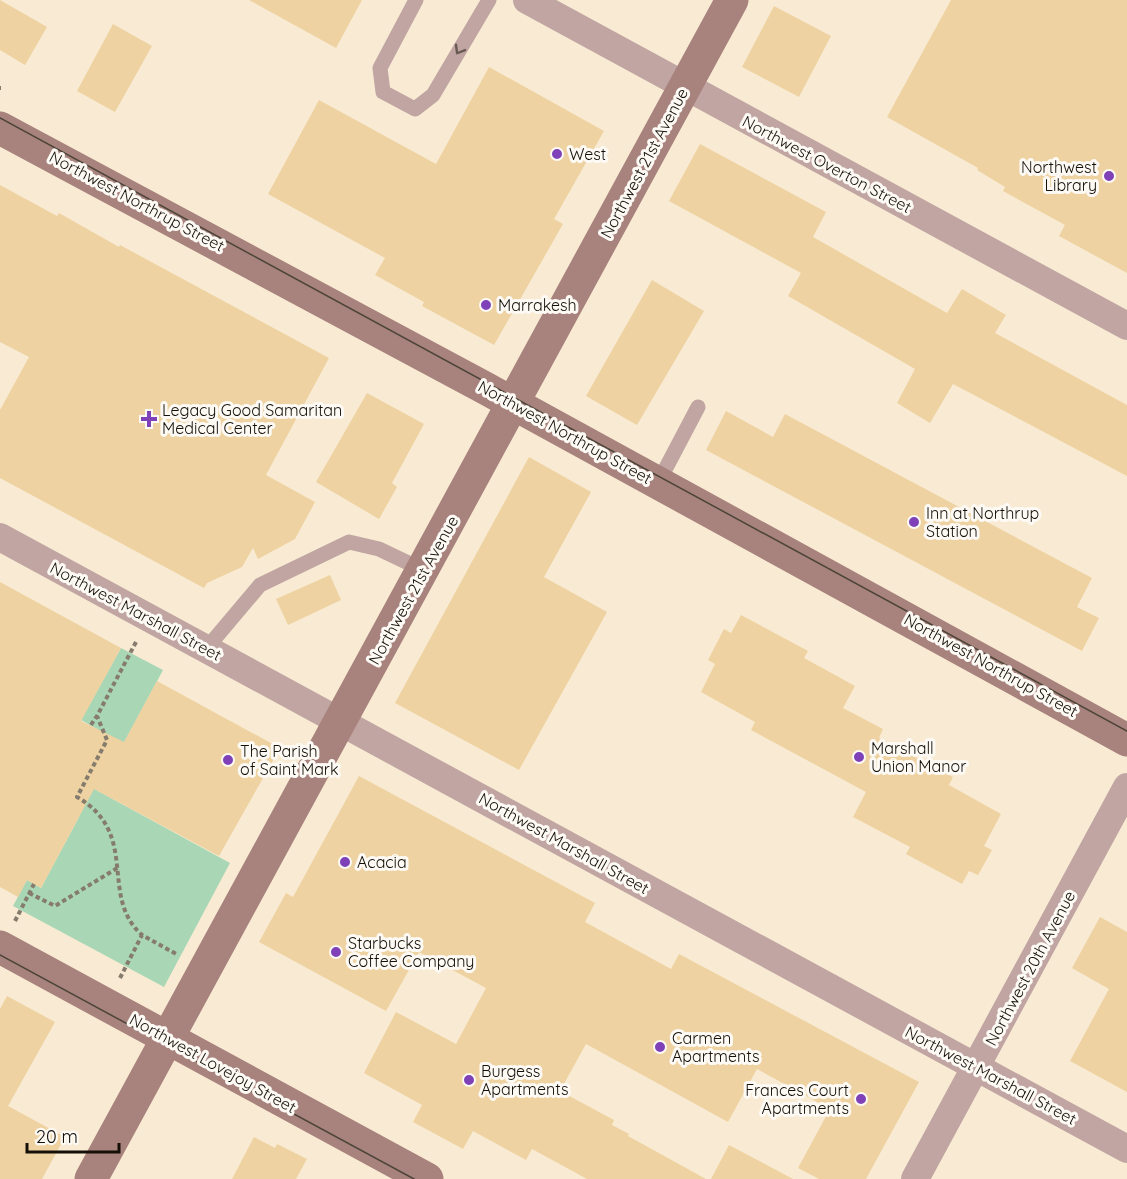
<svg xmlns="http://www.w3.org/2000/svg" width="1127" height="1179" font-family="Quicksand,sans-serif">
<rect width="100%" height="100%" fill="#f9ebd3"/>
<path fill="#a9d7b6" d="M 121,648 L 163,670 L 98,791 L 230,863 L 164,987 L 13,906 L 27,880 L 41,888 L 79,817 L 97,729 L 81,720 Z"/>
<g fill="#eed2a1">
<path d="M 0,0 L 47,27 L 25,65 L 0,50 Z"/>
<path d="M 249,0 L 362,0 L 336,48 Z"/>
<path d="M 951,0 L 1127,0 L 1127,273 L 1059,236 L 1065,225 L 1003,191 L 1005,187 L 977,170 L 978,168 L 887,117 Z"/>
<path d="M 774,6 L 831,36 L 799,97 L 742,67 Z"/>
<path d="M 113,24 L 152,46 L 115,112 L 77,91 Z"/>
<path d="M 489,67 L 604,131 L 554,219 L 563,224 L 494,345 L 422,306 L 424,302 L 375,275 L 385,258 L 268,194 L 319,100 L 436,164 Z"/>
<path d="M 700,144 L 826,212 L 813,237 L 947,313 L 962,289 L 1006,315 L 995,333 L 1127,405 L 1127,476 L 953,384 L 930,423 L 897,403 L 915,369 L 788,296 L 801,273 L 669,201 Z"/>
<path d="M 0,185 L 57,216 L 59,213 L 119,247 L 120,245 L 329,358 L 266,475 L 315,502 L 295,539 L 258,559 L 253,548 L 242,567 L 207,583 L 204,588 L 0,478 L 0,410 L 29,357 L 0,342 Z"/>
<path d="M 652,280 L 704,311 L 637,425 L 586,396 Z"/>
<path d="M 367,393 L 424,424 L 392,483 L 397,487 L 379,519 L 316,482 Z"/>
<path d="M 726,411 L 773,437 L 785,414 L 1092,578 L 1077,607 L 1099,618 L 1082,651 L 706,450 Z"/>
<path d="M 529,457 L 591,492 L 544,577 L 607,612 L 519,770 L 395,703 Z"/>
<path d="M 330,575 L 341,600 L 288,625 L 276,599 Z"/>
<path d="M 0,582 L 121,648 L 81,721 L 124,742 L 157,681 L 280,748 L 219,856 L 94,789 L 41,888 L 27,880 L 18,897 L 0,887 Z"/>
<path d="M 741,615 L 808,651 L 804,658 L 855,686 L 843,708 L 883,729 L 879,738 L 953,777 L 949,785 L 1001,814 L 984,846 L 992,850 L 978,875 L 969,871 L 962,884 L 906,854 L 910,847 L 853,817 L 866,792 L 751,730 L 755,722 L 701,692 L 715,664 L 708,660 L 724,629 L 731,633 Z"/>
<path d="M 359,776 L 595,903 L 585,922 L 671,969 L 679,954 L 919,1082 L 866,1179 L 819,1179 L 798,1168 L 830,1109 L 757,1069 L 728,1122 L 586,1044 L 560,1091 L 614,1120 L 612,1125 L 629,1134 L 628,1136 L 706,1179 L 587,1179 L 532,1149 L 526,1160 L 473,1131 L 463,1149 L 413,1122 L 422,1105 L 364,1073 L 396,1012 L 456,1044 L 486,988 L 419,952 L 386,1011 L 259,942 L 286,893 L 293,897 Z"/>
<path d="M 1100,917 L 1127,932 L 1127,1092 L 1070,1061 L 1109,989 L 1072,968 Z"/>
<path d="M 7,996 L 55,1022 L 8,1106 L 65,1137 L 42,1179 L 0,1179 L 0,1009 Z"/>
<path d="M 254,1137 L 275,1148 L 277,1144 L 307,1159 L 296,1179 L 232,1179 Z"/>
<path d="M 729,1145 L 793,1179 L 711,1179 Z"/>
</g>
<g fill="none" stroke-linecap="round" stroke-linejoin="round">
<g stroke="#867c6d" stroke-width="4" stroke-dasharray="4.5 3" stroke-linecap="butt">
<path d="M 0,88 L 1,88"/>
<path d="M 136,642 L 97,716 L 107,740 L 77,797 C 141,834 98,896 142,935"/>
<path d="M 91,725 L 96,717"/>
<path d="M 29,893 L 55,906 L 119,867"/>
<path d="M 15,921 L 34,884"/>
<path d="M 120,978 L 142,935 L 178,955"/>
</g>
<g stroke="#c0a5a2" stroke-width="15">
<path d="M 416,0 L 380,68 L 383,92 L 415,109 L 433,95 L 489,0"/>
<path d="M 658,483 L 698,407"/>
<path d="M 206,649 L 260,585 L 349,542 L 379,549 L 423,570"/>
</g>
<g stroke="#c0a5a2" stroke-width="28">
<path d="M 527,0 L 1127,326"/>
<path d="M 0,537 L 1127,1149"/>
<path d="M 915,1179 L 1127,787"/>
</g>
<g stroke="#a8827d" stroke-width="33">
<path d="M 0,128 L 485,388 L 1127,740"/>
<path d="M 0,947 L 427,1179"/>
<path d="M 91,1179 L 732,0"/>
</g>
<g stroke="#4b4438" stroke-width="1.5">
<path d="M 0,118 L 1127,731"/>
<path d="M 0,955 L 414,1179"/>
</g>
</g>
<defs><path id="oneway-chevron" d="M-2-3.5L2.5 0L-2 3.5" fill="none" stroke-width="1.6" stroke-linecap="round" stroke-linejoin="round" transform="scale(1.5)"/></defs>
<use stroke="#6a5a54" href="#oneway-chevron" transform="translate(459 50) rotate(120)"/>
<g fill="#7f41b7" stroke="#fdfaf5" stroke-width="2">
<circle cx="557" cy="154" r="6"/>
<circle cx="1109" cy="176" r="6"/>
<circle cx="486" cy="305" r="6"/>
<path d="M146 410h6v6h6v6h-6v6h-6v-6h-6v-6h6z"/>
<circle cx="914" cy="522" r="6"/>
<circle cx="859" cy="757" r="6"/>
<circle cx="228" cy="760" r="6"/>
<circle cx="345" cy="862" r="6"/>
<circle cx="336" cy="952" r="6"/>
<circle cx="660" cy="1047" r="6"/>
<circle cx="469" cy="1080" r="6"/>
<circle cx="861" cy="1099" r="6"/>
</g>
<g text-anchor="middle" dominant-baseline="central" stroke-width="6" stroke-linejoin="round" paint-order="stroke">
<g font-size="16" fill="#140f07" stroke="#fdfaf5" text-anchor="start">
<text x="569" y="154">West</text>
<text x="1097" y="167" text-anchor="end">Northwest<tspan x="1097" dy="18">Library</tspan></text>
<text x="498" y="305">Marrakesh</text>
<text x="162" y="410">Legacy Good Samaritan<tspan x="162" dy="18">Medical Center</tspan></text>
<text x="926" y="513">Inn at Northrup<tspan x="926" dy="18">Station</tspan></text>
<text x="871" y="748">Marshall<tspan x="871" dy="18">Union Manor</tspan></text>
<text x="240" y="751">The Parish<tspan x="240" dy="18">of Saint Mark</tspan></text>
<text x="357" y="862">Acacia</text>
<text x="348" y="943">Starbucks<tspan x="348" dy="18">Coffee Company</tspan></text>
<text x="672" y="1038">Carmen<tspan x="672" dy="18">Apartments</tspan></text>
<text x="481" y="1071">Burgess<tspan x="481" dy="18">Apartments</tspan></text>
<text x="849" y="1090" text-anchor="end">Frances Court<tspan x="849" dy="18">Apartments</tspan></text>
</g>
<g font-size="16" fill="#140f07" stroke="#fdfaf5">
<text transform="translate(644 163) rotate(-62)">Northwest 21st Avenue</text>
<text transform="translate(827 164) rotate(28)">Northwest Overton Street</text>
<text transform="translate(137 201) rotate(28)">Northwest Northrup Street</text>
<text transform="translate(565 432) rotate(29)">Northwest Northrup Street</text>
<text transform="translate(413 590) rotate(-61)">Northwest 21st Avenue</text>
<text transform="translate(136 611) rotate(28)">Northwest Marshall Street</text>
<text transform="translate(991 665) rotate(29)">Northwest Northrup Street</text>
<text transform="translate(564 843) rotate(29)">Northwest Marshall Street</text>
<text transform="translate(1030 968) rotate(-62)">Northwest 20th Avenue</text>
<text transform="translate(213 1063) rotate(29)">Northwest Lovejoy Street</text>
<text transform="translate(991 1075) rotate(28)">Northwest Marshall Street</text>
</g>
</g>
<path d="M27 1143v9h92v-9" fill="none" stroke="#140f07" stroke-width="3"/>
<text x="36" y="1143" font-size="18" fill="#140f07" stroke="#fdfaf5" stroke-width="4.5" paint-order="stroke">20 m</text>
</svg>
